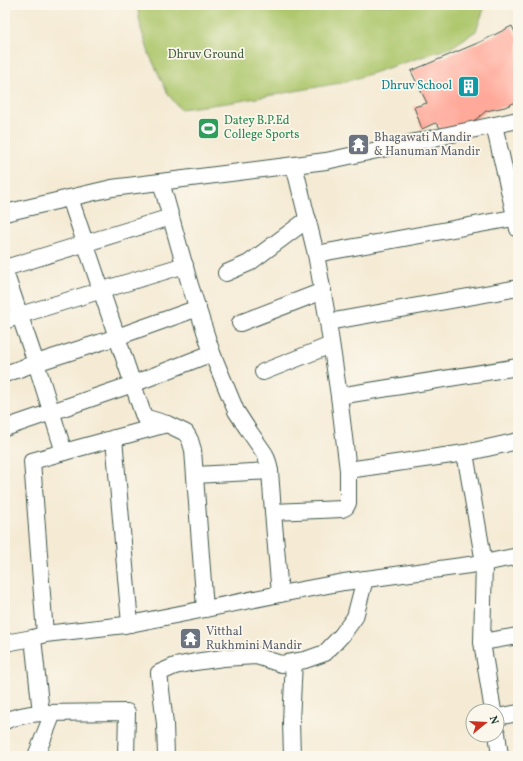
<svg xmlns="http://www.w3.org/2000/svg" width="523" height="761" font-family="Vollkorn,serif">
<rect width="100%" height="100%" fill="#fbf7ec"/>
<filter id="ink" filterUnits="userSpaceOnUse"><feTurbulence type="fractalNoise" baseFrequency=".025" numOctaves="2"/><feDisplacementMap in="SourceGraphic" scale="8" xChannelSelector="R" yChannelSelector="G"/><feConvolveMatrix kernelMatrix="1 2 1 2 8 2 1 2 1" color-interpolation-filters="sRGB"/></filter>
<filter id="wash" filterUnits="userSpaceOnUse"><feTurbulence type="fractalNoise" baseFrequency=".012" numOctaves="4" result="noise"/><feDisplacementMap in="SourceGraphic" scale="16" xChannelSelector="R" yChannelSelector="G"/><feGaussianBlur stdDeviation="0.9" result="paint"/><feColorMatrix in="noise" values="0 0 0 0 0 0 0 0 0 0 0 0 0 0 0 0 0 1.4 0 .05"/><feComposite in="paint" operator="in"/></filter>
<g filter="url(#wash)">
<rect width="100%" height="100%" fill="#f5ebd5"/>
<path fill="#aec76d" stroke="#668250" d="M 137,5 L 485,5 L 484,9 L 476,31 L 452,47 L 345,82 L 234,102 L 180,109 L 168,94 L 150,56 L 141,29 Z"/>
<g id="blocks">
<path fill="#ffa99a" d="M 512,26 L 518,39 L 518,101 L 505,107 L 486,111 L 479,117 L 466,126 L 442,133 L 439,126 L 435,123 L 422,129 L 414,107 L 427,103 L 411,71 L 480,42 Z"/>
</g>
</g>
<g filter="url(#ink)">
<use href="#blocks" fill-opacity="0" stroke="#3f574c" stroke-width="1"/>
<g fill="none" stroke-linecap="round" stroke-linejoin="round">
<defs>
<g id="minor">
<path d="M 494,125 L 518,229"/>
<path d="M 161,182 L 190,285 L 212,353 L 236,411 L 247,428 L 265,454 L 268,462 L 270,471 L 273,512 L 280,594"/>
<path d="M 70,198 L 144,417 L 167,424 L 186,433 L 190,440 L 193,450 L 205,609"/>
<path d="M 5,213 L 112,188 L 326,161 L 518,120"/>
<path d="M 316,254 L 518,217"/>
<path d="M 5,268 L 171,217"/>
<path d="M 5,272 L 36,363 L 64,452"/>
<path d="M 226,273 L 249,263 L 308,219"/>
<path d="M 5,321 L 20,315 L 185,265"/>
<path d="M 328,322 L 518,288"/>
<path d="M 240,323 L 323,291"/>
<path d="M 263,372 L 331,345"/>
<path d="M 5,374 L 36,363 L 117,337 L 198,308"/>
<path d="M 339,396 L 518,367"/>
<path d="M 5,428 L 133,384 L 212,353"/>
<path d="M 114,438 L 130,624"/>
<path d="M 465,453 L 484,563 L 482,642 L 493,711"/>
<path d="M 348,470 L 465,453 L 518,441"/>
<path d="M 195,475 L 270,471"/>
<path d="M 273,512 L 342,509 L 346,507 L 348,503 L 348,470 L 339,396 L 328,322 L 316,254 L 294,165"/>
<path d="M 45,634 L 32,461 L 64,452 L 167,424"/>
<path d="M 33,638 L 41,713"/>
<path d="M 482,642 L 518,636"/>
<path d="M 5,643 L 33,638 L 45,634 L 125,625 L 280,594 L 344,582 L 484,563 L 518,556"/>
<path d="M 497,717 L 518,713"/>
<path d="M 5,721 C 16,716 29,714 41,713 L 127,712 L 126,756"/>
<path d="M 497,733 L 500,756"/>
<path d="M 36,756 L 53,713"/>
<path d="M 166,756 L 165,724 L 159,673 L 175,666 L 195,662 L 223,658 L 256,656 L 281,664 L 305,660 L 325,653 L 342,635 L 355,617 L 365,579"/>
<path d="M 292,756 L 291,721 L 294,662"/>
</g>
</defs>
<use href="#minor" stroke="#3f574c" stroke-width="18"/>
<use href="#minor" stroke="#fff" stroke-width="16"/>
</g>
</g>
<defs>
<symbol id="building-square" viewBox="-11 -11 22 22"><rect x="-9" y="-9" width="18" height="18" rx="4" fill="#0f9aa8" stroke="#fbf7ec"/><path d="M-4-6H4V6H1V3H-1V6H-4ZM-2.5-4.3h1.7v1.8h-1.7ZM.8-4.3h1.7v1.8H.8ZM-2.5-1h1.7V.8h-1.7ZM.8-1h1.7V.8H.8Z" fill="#fff"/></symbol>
<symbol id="stadium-square" viewBox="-11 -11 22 22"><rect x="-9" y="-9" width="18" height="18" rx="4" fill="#2e9e5b" stroke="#fbf7ec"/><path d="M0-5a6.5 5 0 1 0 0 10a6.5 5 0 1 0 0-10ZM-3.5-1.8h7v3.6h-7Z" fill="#fff"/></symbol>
<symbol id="temple-square" viewBox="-11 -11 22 22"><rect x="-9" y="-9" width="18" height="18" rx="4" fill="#6b7280" stroke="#fbf7ec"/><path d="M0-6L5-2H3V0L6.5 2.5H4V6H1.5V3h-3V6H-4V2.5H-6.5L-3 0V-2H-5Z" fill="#fff"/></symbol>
</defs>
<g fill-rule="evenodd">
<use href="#building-square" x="456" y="74" width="25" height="25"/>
<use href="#stadium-square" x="196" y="116" width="25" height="25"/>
<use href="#temple-square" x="346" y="132" width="25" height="25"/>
<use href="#temple-square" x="178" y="626" width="25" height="25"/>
</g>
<g text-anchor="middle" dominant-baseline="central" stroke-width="3.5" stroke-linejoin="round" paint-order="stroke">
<g font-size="12" fill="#436042" stroke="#fbf7ec">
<text x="206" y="55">Dhruv Ground</text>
</g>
<g font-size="12" fill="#0d838f" stroke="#fbf7ec" text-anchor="end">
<text x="452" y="86">Dhruv School</text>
</g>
<g font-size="12" fill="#27864d" stroke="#fbf7ec" text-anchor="start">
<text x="224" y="121">Datey B.P.Ed<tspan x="224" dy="14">College Sports</tspan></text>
</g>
<g font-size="12" fill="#5b616d" stroke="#fbf7ec" text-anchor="start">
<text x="374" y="138">Bhagawati Mandir<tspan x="374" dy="14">&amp; Hanuman Mandir</tspan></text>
<text x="206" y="632">Vitthal<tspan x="206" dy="14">Rukhmini Mandir</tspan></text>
</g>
</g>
<rect width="523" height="761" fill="none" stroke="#fbf7ec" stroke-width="20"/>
<g transform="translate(485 723) rotate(72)"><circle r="19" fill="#fbf7ec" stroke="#a3ada2"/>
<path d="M0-3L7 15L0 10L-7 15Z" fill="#c8321e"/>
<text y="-6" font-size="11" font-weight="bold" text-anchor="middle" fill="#1f3d34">N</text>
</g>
</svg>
